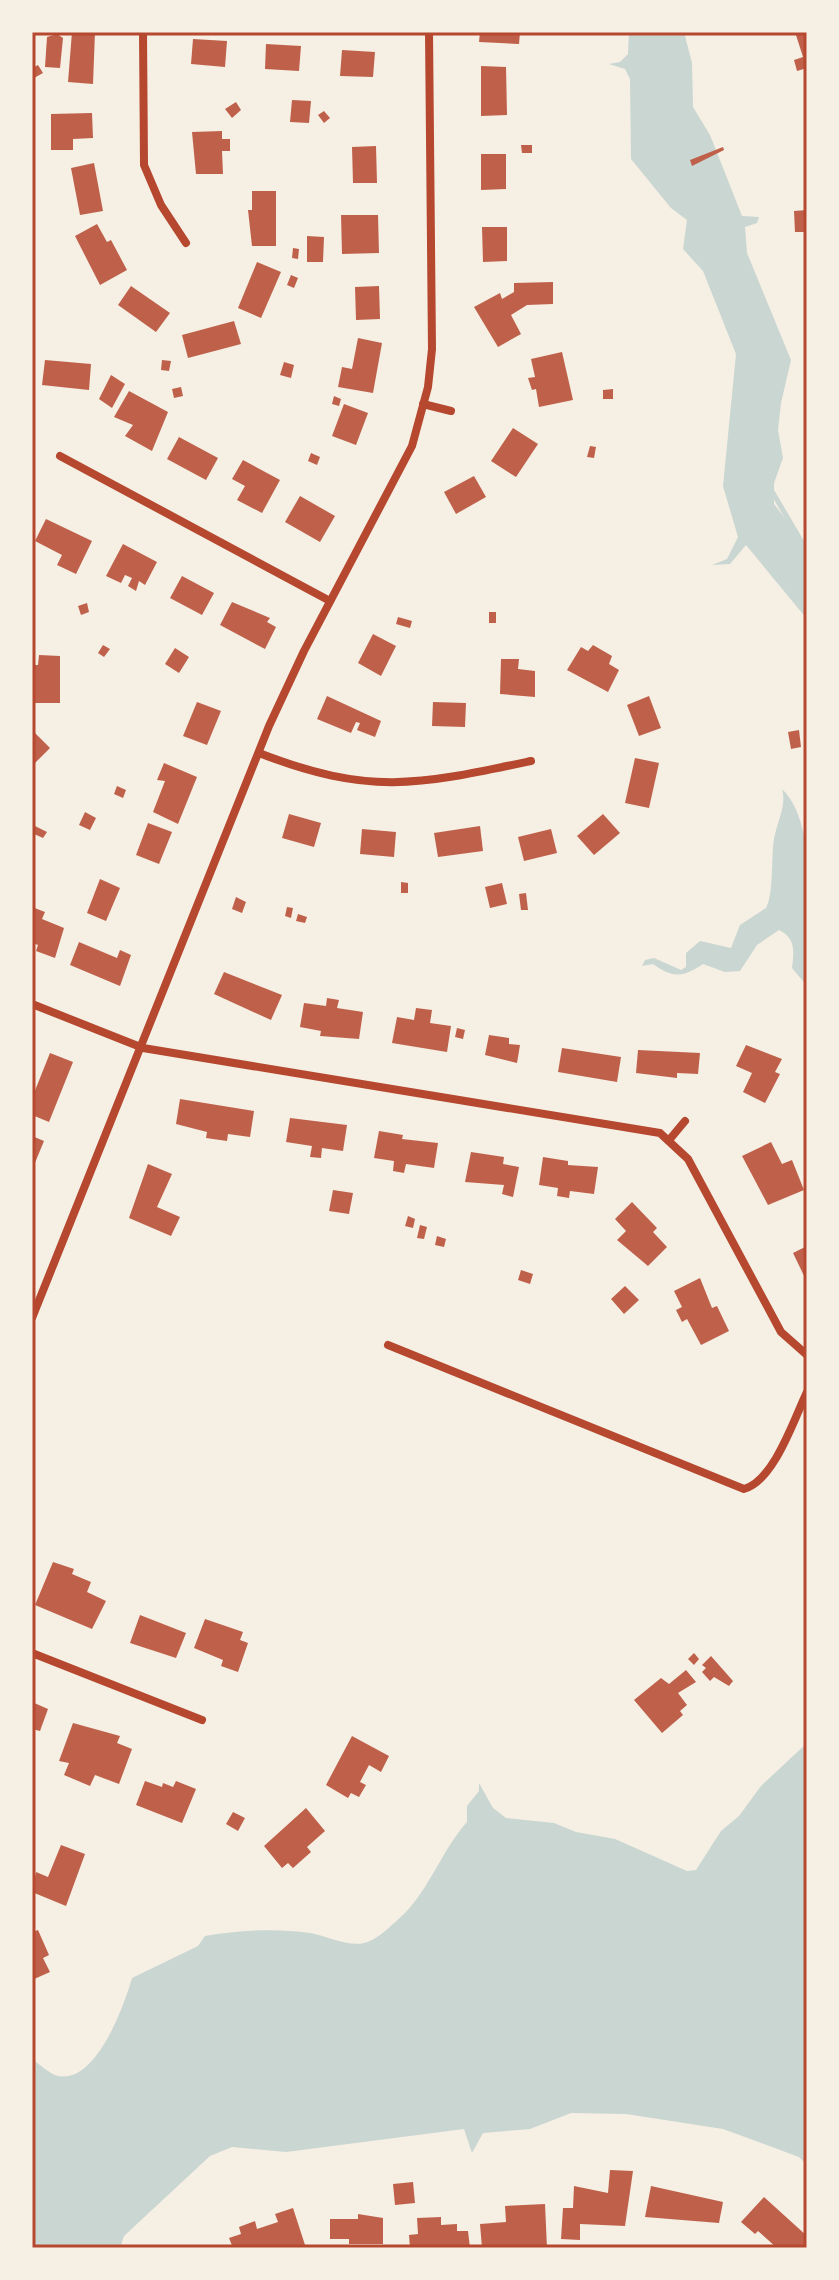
<svg xmlns="http://www.w3.org/2000/svg" width="839" height="2280" font-family="'Roboto Condensed',sans-serif">
<rect width="100%" height="100%" fill="#f6efe4"/>
<g fill="#c9d6d2">
<path d="M 629,32 L 684,32 L 692,63 L 693,107 L 710,135 L 742,216 L 759,217 L 757,223 L 745,227 L 747,253 L 791,360 L 781,403 L 778,430 L 783,458 L 774,483 L 774,504 L 807,547 L 807,619 L 746,545 L 730,564 L 712,565 L 727,559 L 738,537 L 723,486 L 736,354 L 703,271 L 683,249 L 687,220 L 671,208 L 631,159 L 630,79 L 625,69 L 609,64 L 620,62 L 628,54 Z"/>
<path d="M 782,789 C 821,826 807,935 807,986 L 792,968 C 794,952 796,938 779,930 L 757,945 L 740,971 L 725,972 L 703,964 C 683,977 674,979 653,964 L 642,966 L 645,960 L 654,958 L 681,970 L 686,967 L 686,953 L 700,941 L 731,948 L 740,925 L 766,908 C 774,894 771,855 774,839 C 777,822 787,805 782,789 Z"/>
<path d="M 807,1743 L 807,2165 L 799,2157 L 723,2129 L 626,2114 L 571,2113 L 530,2129 L 483,2133 L 472,2153 L 464,2129 L 286,2152 L 232,2147 L 210,2156 L 124,2236 L 120,2248 L 32,2248 L 32,2059 C 39,2064 50,2074 58,2076 C 96,2084 124,2006 132,1978 L 198,1946 L 205,1936 C 239,1930 276,1928 310,1933 C 327,1936 348,1947 364,1943 C 378,1940 394,1923 404,1914 C 430,1888 442,1850 467,1822 L 467,1806 L 479,1791 L 479,1783 L 493,1808 L 506,1818 L 554,1823 L 576,1832 L 615,1839 L 687,1871 L 696,1870 L 721,1831 L 739,1816 L 761,1786 Z"/>
</g>
<g fill="none" stroke-linecap="round" stroke-linejoin="round">
<path stroke="#c9d6d2" stroke-width="5" d="M 770,488 L 807,551"/>
</g>
<g fill="#bf614a">
<path d="M 72,32 L 95,32 L 93,84 L 68,82 Z"/>
<path d="M 480,32 L 520,32 L 519,44 L 479,42 Z"/>
<path d="M 795,32 L 807,32 L 807,68 L 797,71 L 794,60 L 803,57 Z"/>
<path d="M 57,34 L 63,38 L 60,68 L 45,67 L 47,37 Z"/>
<path d="M 193,39 L 227,41 L 225,67 L 191,64 Z"/>
<path d="M 266,44 L 301,46 L 299,71 L 265,69 Z"/>
<path d="M 342,50 L 375,52 L 373,77 L 340,76 Z"/>
<path d="M 38,65 L 43,73 L 34,78 L 32,68 Z"/>
<path d="M 481,66 L 506,67 L 507,115 L 481,116 Z"/>
<path d="M 292,100 L 311,101 L 309,123 L 290,122 Z"/>
<path d="M 236,102 L 241,110 L 232,118 L 225,109 Z"/>
<path d="M 324,111 L 330,118 L 324,123 L 318,115 Z"/>
<path d="M 92,113 L 93,138 L 73,139 L 73,150 L 51,150 L 51,114 Z"/>
<path d="M 222,131 L 222,139 L 230,139 L 230,151 L 222,151 L 223,174 L 196,174 L 192,132 Z"/>
<path d="M 521,145 L 532,145 L 532,153 L 522,153 Z"/>
<path d="M 376,146 L 377,183 L 353,183 L 352,147 Z"/>
<path d="M 723,147 L 724,150 L 692,166 L 690,160 Z"/>
<path d="M 481,154 L 506,154 L 506,189 L 481,190 Z"/>
<path d="M 94,163 L 103,211 L 80,215 L 71,168 Z"/>
<path d="M 252,191 L 276,191 L 276,246 L 252,246 L 248,210 L 252,210 Z"/>
<path d="M 807,210 L 807,232 L 795,232 L 794,211 Z"/>
<path d="M 341,215 L 378,215 L 379,253 L 342,254 Z"/>
<path d="M 97,224 L 107,242 L 111,240 L 127,270 L 100,285 L 75,236 Z"/>
<path d="M 482,227 L 507,227 L 507,261 L 483,262 Z"/>
<path d="M 307,236 L 324,237 L 323,262 L 307,262 Z"/>
<path d="M 293,248 L 299,249 L 298,259 L 292,258 Z"/>
<path d="M 257,262 L 281,272 L 261,318 L 238,308 Z"/>
<path d="M 291,275 L 298,278 L 294,288 L 287,285 Z"/>
<path d="M 553,282 L 553,304 L 527,305 L 511,315 L 521,334 L 498,347 L 474,307 L 500,293 L 502,299 L 514,292 L 514,283 Z"/>
<path d="M 131,286 L 170,313 L 156,332 L 118,305 Z"/>
<path d="M 379,286 L 380,319 L 356,320 L 355,287 Z"/>
<path d="M 234,321 L 241,344 L 188,358 L 182,335 Z"/>
<path d="M 358,338 L 382,343 L 373,393 L 338,387 L 342,367 L 352,369 Z"/>
<path d="M 562,352 L 573,400 L 539,407 L 536,389 L 532,390 L 528,378 L 535,377 L 531,359 Z"/>
<path d="M 45,360 L 91,364 L 89,390 L 42,385 Z"/>
<path d="M 162,360 L 171,361 L 169,371 L 161,370 Z"/>
<path d="M 284,362 L 294,365 L 291,378 L 280,375 Z"/>
<path d="M 111,375 L 125,384 L 112,408 L 99,399 Z"/>
<path d="M 181,387 L 183,396 L 174,398 L 172,389 Z"/>
<path d="M 613,389 L 613,399 L 603,399 L 603,390 Z"/>
<path d="M 129,391 L 168,412 L 152,451 L 125,436 L 133,425 L 114,417 Z"/>
<path d="M 334,396 L 341,399 L 339,406 L 332,404 Z"/>
<path d="M 344,404 L 368,413 L 356,445 L 332,436 Z"/>
<path d="M 513,428 L 538,444 L 516,477 L 491,461 Z"/>
<path d="M 179,437 L 218,458 L 206,480 L 167,459 Z"/>
<path d="M 590,446 L 596,447 L 594,458 L 587,457 Z"/>
<path d="M 311,453 L 320,457 L 317,465 L 308,461 Z"/>
<path d="M 243,460 L 280,480 L 262,513 L 237,500 L 245,486 L 232,479 Z"/>
<path d="M 474,476 L 486,497 L 456,514 L 444,492 Z"/>
<path d="M 300,496 L 335,516 L 320,542 L 285,522 Z"/>
<path d="M 46,519 L 92,541 L 76,574 L 57,565 L 62,555 L 35,541 Z"/>
<path d="M 123,544 L 157,562 L 145,585 L 139,581 L 136,591 L 128,586 L 132,578 L 125,575 L 121,583 L 106,576 Z"/>
<path d="M 182,576 L 214,593 L 202,615 L 170,598 Z"/>
<path d="M 232,602 L 270,618 L 267,622 L 276,627 L 265,649 L 220,625 Z"/>
<path d="M 87,603 L 89,612 L 81,615 L 78,606 Z"/>
<rect x="489" y="612" width="7" height="11"/>
<path d="M 398,617 L 412,621 L 410,628 L 396,624 Z"/>
<path d="M 373,634 L 396,646 L 381,676 L 358,663 Z"/>
<path d="M 103,645 L 110,649 L 104,657 L 98,653 Z"/>
<path d="M 593,645 L 612,656 L 609,664 L 619,670 L 608,692 L 567,670 L 581,647 L 588,651 Z"/>
<path d="M 175,648 L 189,657 L 179,673 L 165,664 Z"/>
<path d="M 39,655 L 60,656 L 60,703 L 34,703 L 32,665 L 38,665 Z"/>
<path d="M 501,659 L 519,659 L 518,669 L 535,671 L 535,697 L 500,694 Z"/>
<path d="M 327,696 L 381,721 L 375,737 L 357,730 L 360,723 L 356,722 L 351,733 L 317,719 Z"/>
<path d="M 649,696 L 661,728 L 639,736 L 627,705 Z"/>
<path d="M 197,702 L 221,711 L 207,745 L 183,736 Z"/>
<path d="M 433,702 L 466,703 L 465,727 L 432,726 Z"/>
<path d="M 32,730 L 50,748 L 32,766 Z"/>
<path d="M 799,730 L 801,747 L 791,749 L 788,732 Z"/>
<path d="M 635,758 L 659,763 L 649,808 L 625,803 Z"/>
<path d="M 164,763 L 197,777 L 178,824 L 153,812 L 165,781 L 157,780 Z"/>
<path d="M 117,786 L 126,790 L 123,798 L 114,794 Z"/>
<path d="M 85,812 L 96,818 L 90,830 L 79,825 Z"/>
<path d="M 289,814 L 321,823 L 314,847 L 282,838 Z"/>
<path d="M 603,814 L 620,833 L 594,855 L 577,836 Z"/>
<path d="M 148,823 L 172,832 L 159,864 L 136,855 Z"/>
<path d="M 35,826 L 47,832 L 43,838 L 32,833 Z"/>
<path d="M 480,826 L 483,851 L 438,857 L 434,833 Z"/>
<path d="M 362,829 L 396,832 L 394,857 L 360,854 Z"/>
<path d="M 551,829 L 557,853 L 524,861 L 518,837 Z"/>
<path d="M 100,879 L 120,888 L 106,921 L 87,913 Z"/>
<path d="M 401,882 L 408,883 L 408,893 L 401,893 Z"/>
<path d="M 502,883 L 507,904 L 490,908 L 485,887 Z"/>
<path d="M 526,893 L 528,910 L 521,910 L 519,894 Z"/>
<path d="M 236,897 L 246,902 L 242,913 L 232,909 Z"/>
<path d="M 32,907 L 45,912 L 42,919 L 64,928 L 55,958 L 36,951 L 38,945 L 32,943 Z"/>
<path d="M 287,907 L 293,908 L 291,918 L 285,916 Z"/>
<path d="M 298,914 L 307,917 L 305,923 L 296,921 Z"/>
<path d="M 79,942 L 117,958 L 120,950 L 131,955 L 120,986 L 70,965 Z"/>
<path d="M 224,972 L 282,995 L 271,1020 L 214,994 Z"/>
<path d="M 327,998 L 339,1000 L 337,1008 L 363,1012 L 359,1039 L 320,1036 L 321,1031 L 300,1027 L 304,1003 L 326,1006 Z"/>
<path d="M 416,1008 L 432,1010 L 430,1023 L 451,1026 L 447,1052 L 392,1043 L 397,1017 L 414,1020 Z"/>
<path d="M 457,1028 L 465,1030 L 463,1039 L 455,1037 Z"/>
<path d="M 489,1035 L 509,1038 L 509,1044 L 520,1045 L 517,1063 L 485,1055 Z"/>
<path d="M 746,1045 L 782,1059 L 775,1072 L 780,1074 L 765,1103 L 743,1092 L 752,1073 L 736,1066 Z"/>
<path d="M 562,1048 L 621,1057 L 617,1082 L 558,1072 Z"/>
<path d="M 638,1050 L 700,1053 L 698,1074 L 677,1073 L 677,1078 L 636,1073 Z"/>
<path d="M 50,1053 L 73,1062 L 49,1122 L 32,1115 L 32,1098 Z"/>
<path d="M 180,1099 L 254,1111 L 250,1137 L 228,1134 L 227,1141 L 206,1138 L 207,1132 L 176,1124 Z"/>
<path d="M 290,1118 L 347,1125 L 343,1151 L 322,1148 L 321,1158 L 310,1157 L 312,1146 L 286,1142 Z"/>
<path d="M 379,1131 L 403,1135 L 402,1139 L 438,1143 L 434,1168 L 406,1164 L 404,1173 L 393,1171 L 394,1161 L 374,1158 Z"/>
<path d="M 32,1136 L 44,1141 L 32,1170 Z"/>
<path d="M 771,1142 L 782,1164 L 792,1160 L 804,1190 L 768,1205 L 742,1156 Z"/>
<path d="M 471,1152 L 504,1157 L 503,1164 L 519,1167 L 513,1197 L 502,1194 L 504,1185 L 465,1182 Z"/>
<path d="M 543,1157 L 568,1161 L 568,1165 L 598,1167 L 594,1194 L 570,1191 L 569,1198 L 557,1196 L 558,1188 L 539,1185 Z"/>
<path d="M 148,1164 L 172,1174 L 157,1207 L 180,1217 L 171,1236 L 129,1218 Z"/>
<path d="M 333,1190 L 353,1193 L 349,1214 L 329,1211 Z"/>
<path d="M 632,1202 L 657,1228 L 653,1232 L 667,1247 L 648,1266 L 617,1240 L 626,1231 L 615,1219 Z"/>
<path d="M 408,1216 L 415,1219 L 413,1228 L 405,1226 Z"/>
<path d="M 420,1225 L 427,1227 L 424,1239 L 417,1238 Z"/>
<path d="M 437,1236 L 446,1239 L 444,1247 L 435,1245 Z"/>
<path d="M 807,1246 L 807,1282 L 793,1253 Z"/>
<path d="M 521,1270 L 533,1274 L 530,1284 L 518,1280 Z"/>
<path d="M 700,1278 L 712,1308 L 717,1306 L 729,1331 L 701,1345 L 687,1319 L 682,1322 L 676,1310 L 682,1307 L 674,1291 Z"/>
<path d="M 625,1286 L 639,1300 L 624,1314 L 611,1299 Z"/>
<path d="M 53,1562 L 74,1569 L 72,1574 L 91,1582 L 87,1592 L 106,1601 L 92,1629 L 35,1605 Z"/>
<path d="M 140,1615 L 186,1633 L 176,1658 L 130,1643 Z"/>
<path d="M 205,1619 L 243,1632 L 240,1640 L 248,1643 L 238,1672 L 221,1666 L 223,1660 L 194,1648 Z"/>
<path d="M 694,1653 L 699,1659 L 694,1665 L 688,1659 Z"/>
<path d="M 711,1656 L 733,1681 L 729,1686 L 714,1677 L 710,1681 L 702,1672 L 706,1668 L 702,1665 Z"/>
<path d="M 686,1670 L 696,1682 L 678,1693 L 687,1705 L 680,1711 L 683,1715 L 662,1733 L 634,1700 L 661,1678 L 669,1684 Z"/>
<path d="M 32,1702 L 48,1709 L 40,1731 L 32,1729 Z"/>
<path d="M 73,1723 L 120,1736 L 117,1743 L 132,1749 L 119,1784 L 95,1775 L 90,1786 L 64,1775 L 69,1763 L 59,1761 Z"/>
<path d="M 352,1736 L 389,1756 L 381,1772 L 369,1765 L 360,1782 L 366,1785 L 359,1797 L 351,1793 L 348,1798 L 326,1785 Z"/>
<path d="M 145,1781 L 162,1787 L 163,1783 L 173,1787 L 176,1781 L 196,1789 L 182,1823 L 136,1805 Z"/>
<path d="M 306,1808 L 325,1831 L 307,1847 L 311,1852 L 293,1868 L 288,1863 L 282,1868 L 264,1846 Z"/>
<path d="M 233,1812 L 245,1818 L 238,1831 L 226,1824 Z"/>
<path d="M 61,1845 L 85,1854 L 66,1906 L 32,1892 L 36,1872 L 48,1877 Z"/>
<path d="M 38,1930 L 49,1955 L 43,1958 L 50,1972 L 32,1980 L 32,1932 Z"/>
<path d="M 610,2170 L 633,2171 L 625,2226 L 580,2224 L 580,2240 L 561,2239 L 563,2208 L 573,2208 L 574,2186 L 608,2193 Z"/>
<path d="M 413,2182 L 415,2203 L 395,2205 L 393,2184 Z"/>
<path d="M 651,2186 L 723,2202 L 719,2223 L 645,2217 Z"/>
<path d="M 764,2197 L 807,2236 L 807,2248 L 777,2248 L 758,2231 L 755,2234 L 741,2222 Z"/>
<path d="M 545,2204 L 547,2248 L 482,2248 L 480,2224 L 506,2222 L 505,2206 Z"/>
<path d="M 293,2208 L 306,2248 L 233,2248 L 229,2238 L 241,2234 L 239,2227 L 255,2221 L 257,2229 L 278,2222 L 275,2214 Z"/>
<path d="M 358,2214 L 383,2218 L 383,2244 L 349,2244 L 349,2239 L 330,2239 L 330,2219 L 358,2219 Z"/>
<path d="M 441,2217 L 441,2225 L 457,2224 L 457,2231 L 468,2231 L 470,2248 L 410,2248 L 409,2235 L 418,2234 L 417,2218 Z"/>
</g>
<g fill="none" stroke-linecap="round" stroke-linejoin="round">
<g stroke="#b5482f" stroke-width="8">
<path d="M 143,32 L 144,165 L 161,205 L 186,243"/>
<path d="M 423,404 L 451,411"/>
<path d="M 60,456 L 330,601"/>
<path d="M 259,753 C 370,796 418,785 531,761"/>
<path d="M 32,1004 L 143,1048 L 660,1133 L 688,1159 L 781,1332 L 807,1355"/>
<path d="M 670,1139 L 685,1121"/>
<path d="M 32,1318 L 269,726 L 304,651 L 412,446 L 428,387 L 432,349 L 429,32"/>
<path d="M 388,1345 L 744,1489 C 774,1481 794,1419 807,1392"/>
<path d="M 32,1653 L 202,1720"/>
</g>
</g>
<rect width="839" height="2280" fill="none" stroke="#f6efe4" stroke-width="68"/>
<rect x="34" y="34" width="771" height="2212" fill="none" stroke="#b5482f" stroke-width="3"/>
</svg>
